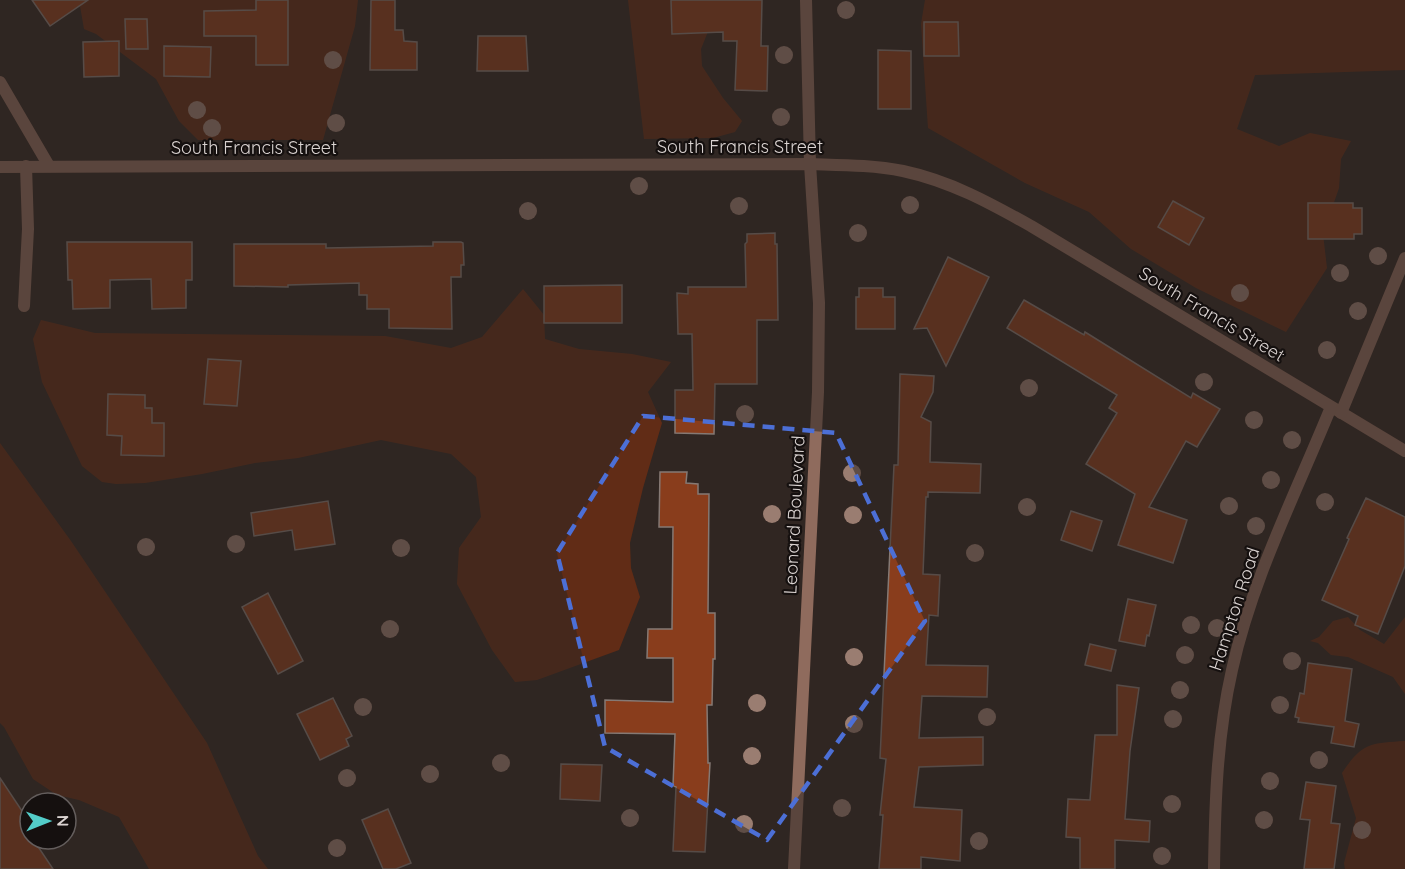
<svg xmlns="http://www.w3.org/2000/svg" width="1405" height="869" font-family="Quicksand,sans-serif">
<rect width="100%" height="100%" fill="#302622"/>
<g fill="#612c16">
<path d="M 79,0 L 358,0 L 355,26 L 323,140 L 198,140 L 179,121 L 156,79 L 96,34 L 84,29 Z"/>
<path d="M 628,0 L 715,0 L 711,24 L 701,49 L 702,66 L 723,98 L 742,121 L 735,132 L 713,138 L 644,139 Z"/>
<path d="M 925,0 L 1405,0 L 1405,70 L 1255,75 L 1237,129 L 1279,146 L 1310,133 L 1351,141 L 1341,159 L 1339,188 L 1323,234 L 1327,268 L 1286,332 L 1196,288 L 1131,249 L 1089,212 L 1025,183 L 928,128 L 921,24 Z"/>
<path d="M 523,289 L 544,315 L 545,339 L 579,349 L 632,354 L 671,362 L 648,392 L 662,423 L 643,488 L 630,543 L 631,568 L 640,597 L 619,650 L 537,680 L 515,682 L 492,650 L 457,584 L 459,548 L 481,517 L 476,477 L 451,454 L 381,440 L 298,458 L 255,463 L 202,474 L 145,483 L 116,484 L 102,482 L 82,466 L 42,382 L 33,339 L 41,320 L 95,333 L 385,336 L 451,348 L 482,337 Z"/>
<path d="M 0,443 L 71,541 L 207,743 L 258,856 L 268,869 L 149,869 L 119,817 L 79,800 L 57,795 L 33,779 L 4,727 L 0,723 Z"/>
<path d="M 1348,617 L 1360,630 L 1384,644 L 1405,617 L 1405,694 L 1393,677 L 1348,657 L 1331,655 L 1318,643 L 1310,641 L 1319,637 L 1333,621 Z"/>
<path d="M 1405,741 L 1405,869 L 1345,869 L 1344,863 L 1356,818 L 1342,773 C 1362,743 1370,743 1405,741 Z"/>
</g>
<g fill="#893d1c" stroke="#857974" stroke-width="1.5">
<path d="M 32,0 L 88,0 L 50,26 Z"/>
<path d="M 256,0 L 288,0 L 288,65 L 256,65 L 256,36 L 204,36 L 204,11 L 256,10 Z"/>
<path d="M 371,0 L 395,0 L 395,30 L 403,30 L 404,41 L 417,42 L 417,70 L 370,70 Z"/>
<path d="M 671,0 L 762,0 L 761,46 L 768,46 L 767,91 L 735,90 L 737,41 L 723,41 L 723,32 L 672,34 Z"/>
<path d="M 125,19 L 147,19 L 148,49 L 126,49 Z"/>
<path d="M 924,22 L 958,22 L 959,56 L 924,56 Z"/>
<path d="M 478,36 L 526,36 L 528,71 L 477,71 Z"/>
<path d="M 119,41 L 119,76 L 84,77 L 83,42 Z"/>
<path d="M 164,46 L 211,47 L 210,77 L 164,76 Z"/>
<path d="M 878,50 L 911,51 L 911,109 L 878,109 Z"/>
<path d="M 1173,201 L 1204,218 L 1189,245 L 1158,227 Z"/>
<path d="M 1308,203 L 1353,203 L 1353,208 L 1362,208 L 1362,234 L 1354,234 L 1354,239 L 1308,239 Z"/>
<path d="M 775,233 L 775,244 L 777,244 L 778,320 L 757,320 L 757,384 L 715,384 L 714,434 L 675,433 L 675,390 L 693,390 L 692,334 L 678,334 L 677,293 L 688,294 L 688,287 L 746,287 L 745,244 L 747,242 L 747,234 Z"/>
<path d="M 67,242 L 192,242 L 192,280 L 186,280 L 186,308 L 152,309 L 151,279 L 110,280 L 110,308 L 73,309 L 72,280 L 68,280 Z"/>
<path d="M 433,242 L 461,242 L 463,243 L 464,265 L 461,265 L 461,277 L 451,277 L 452,329 L 389,328 L 389,309 L 367,309 L 367,295 L 359,295 L 359,283 L 288,285 L 288,287 L 234,286 L 234,244 L 326,244 L 326,248 L 433,246 Z"/>
<path d="M 948,257 L 989,277 L 946,366 L 927,328 L 914,329 Z"/>
<path d="M 622,285 L 622,323 L 544,323 L 544,286 Z"/>
<path d="M 859,288 L 883,288 L 883,297 L 895,297 L 895,329 L 856,329 L 856,297 L 859,297 Z"/>
<path d="M 1024,300 L 1084,335 L 1085,332 L 1191,398 L 1193,393 L 1220,409 L 1197,447 L 1186,441 L 1149,507 L 1187,520 L 1173,563 L 1118,545 L 1135,494 L 1086,464 L 1117,413 L 1109,408 L 1117,395 L 1007,328 Z"/>
<path d="M 208,359 L 241,361 L 237,406 L 204,404 Z"/>
<path d="M 900,374 L 934,376 L 933,392 L 921,417 L 931,422 L 930,462 L 981,464 L 980,493 L 928,492 L 928,497 L 926,497 L 923,574 L 940,575 L 938,616 L 929,615 L 926,665 L 988,666 L 987,697 L 922,696 L 919,738 L 983,737 L 983,765 L 919,767 L 914,807 L 962,810 L 960,861 L 921,857 L 921,869 L 879,869 L 883,815 L 880,815 L 886,759 L 880,758 L 894,465 L 898,465 Z"/>
<path d="M 108,394 L 145,395 L 145,408 L 152,408 L 152,423 L 164,423 L 164,456 L 121,455 L 122,436 L 107,435 Z"/>
<path d="M 660,472 L 687,472 L 686,483 L 698,484 L 698,494 L 709,494 L 708,613 L 715,613 L 715,659 L 713,659 L 712,705 L 707,705 L 708,763 L 710,763 L 705,852 L 673,851 L 676,787 L 673,786 L 675,734 L 605,733 L 605,700 L 673,702 L 673,658 L 647,658 L 648,629 L 672,629 L 673,527 L 659,527 Z"/>
<path d="M 1366,498 L 1405,517 L 1405,566 L 1378,634 L 1355,625 L 1358,616 L 1322,600 L 1349,539 L 1347,538 Z"/>
<path d="M 328,501 L 335,544 L 295,550 L 292,530 L 254,536 L 251,513 Z"/>
<path d="M 1071,511 L 1102,521 L 1092,551 L 1061,540 Z"/>
<path d="M 268,593 L 303,661 L 278,674 L 242,607 Z"/>
<path d="M 1128,599 L 1156,605 L 1149,636 L 1147,635 L 1145,646 L 1119,641 Z"/>
<path d="M 1090,644 L 1116,650 L 1111,671 L 1085,665 Z"/>
<path d="M 1308,663 L 1352,669 L 1345,721 L 1359,724 L 1354,747 L 1331,743 L 1334,727 L 1298,722 L 1299,718 L 1295,717 L 1300,693 L 1304,694 Z"/>
<path d="M 1117,685 L 1139,688 L 1130,751 L 1125,819 L 1150,821 L 1149,842 L 1115,840 L 1115,869 L 1080,869 L 1080,838 L 1066,837 L 1068,799 L 1090,800 L 1095,735 L 1117,735 Z"/>
<path d="M 333,698 L 352,736 L 346,739 L 349,746 L 320,760 L 297,714 Z"/>
<path d="M 561,764 L 602,765 L 600,801 L 560,799 Z"/>
<path d="M 0,778 L 30,823 L 30,839 L 33,839 L 53,869 L 0,869 Z"/>
<path d="M 1306,782 L 1336,786 L 1331,823 L 1340,824 L 1334,869 L 1304,869 L 1310,820 L 1300,819 Z"/>
<path d="M 388,809 L 411,863 L 396,869 L 383,869 L 362,820 Z"/>
</g>
<g fill="none" stroke-linecap="round" stroke-linejoin="round">
<g stroke="#8f6b5d" stroke-width="12">
<path d="M 0,82 L 49,166"/>
<path d="M 0,167 L 810,164 C 841,165 873,165 903,171 C 950,181 990,203 1031,226 L 1405,451"/>
<path d="M 24,306 L 28,229 L 26,166"/>
<path d="M 1341,413 L 1405,258"/>
<path d="M 794,869 L 818,392 L 819,303 L 810,164 L 806,0"/>
<path d="M 1214,869 C 1215,802 1217,736 1232,670 C 1252,579 1296,493 1331,407"/>
</g>
</g>
<g fill="#9a7d71">
<circle cx="846" cy="10" r="9"/>
<circle cx="784" cy="55" r="9"/>
<circle cx="333" cy="60" r="9"/>
<circle cx="197" cy="110" r="9"/>
<circle cx="781" cy="117" r="9"/>
<circle cx="336" cy="123" r="9"/>
<circle cx="212" cy="128" r="9"/>
<circle cx="639" cy="186" r="9"/>
<circle cx="910" cy="205" r="9"/>
<circle cx="739" cy="206" r="9"/>
<circle cx="528" cy="211" r="9"/>
<circle cx="858" cy="233" r="9"/>
<circle cx="1378" cy="256" r="9"/>
<circle cx="1340" cy="273" r="9"/>
<circle cx="1240" cy="293" r="9"/>
<circle cx="1358" cy="311" r="9"/>
<circle cx="1327" cy="350" r="9"/>
<circle cx="1204" cy="382" r="9"/>
<circle cx="1029" cy="388" r="9"/>
<circle cx="745" cy="414" r="9"/>
<circle cx="1254" cy="420" r="9"/>
<circle cx="1292" cy="440" r="9"/>
<circle cx="852" cy="473" r="9"/>
<circle cx="1271" cy="480" r="9"/>
<circle cx="1325" cy="502" r="9"/>
<circle cx="1229" cy="506" r="9"/>
<circle cx="1027" cy="507" r="9"/>
<circle cx="772" cy="514" r="9"/>
<circle cx="853" cy="515" r="9"/>
<circle cx="1256" cy="526" r="9"/>
<circle cx="236" cy="544" r="9"/>
<circle cx="146" cy="547" r="9"/>
<circle cx="401" cy="548" r="9"/>
<circle cx="975" cy="553" r="9"/>
<circle cx="1191" cy="625" r="9"/>
<circle cx="1217" cy="628" r="9"/>
<circle cx="390" cy="629" r="9"/>
<circle cx="1185" cy="655" r="9"/>
<circle cx="854" cy="657" r="9"/>
<circle cx="1292" cy="661" r="9"/>
<circle cx="1180" cy="690" r="9"/>
<circle cx="757" cy="703" r="9"/>
<circle cx="1280" cy="705" r="9"/>
<circle cx="363" cy="707" r="9"/>
<circle cx="987" cy="717" r="9"/>
<circle cx="1173" cy="719" r="9"/>
<circle cx="854" cy="724" r="9"/>
<circle cx="752" cy="756" r="9"/>
<circle cx="1319" cy="760" r="9"/>
<circle cx="501" cy="763" r="9"/>
<circle cx="430" cy="774" r="9"/>
<circle cx="347" cy="778" r="9"/>
<circle cx="1270" cy="781" r="9"/>
<circle cx="1172" cy="804" r="9"/>
<circle cx="842" cy="808" r="9"/>
<circle cx="630" cy="818" r="9"/>
<circle cx="1264" cy="820" r="9"/>
<circle cx="744" cy="824" r="9"/>
<circle cx="1362" cy="830" r="9"/>
<circle cx="979" cy="841" r="9"/>
<circle cx="337" cy="848" r="9"/>
<circle cx="1162" cy="856" r="9"/>
</g>
<path d="M0 0H1405V869H0ZM 643,416 L 836,433 L 925,621 L 767,840 L 605,747 L 557,553 Z" fill="#302622" fill-opacity=".55" fill-rule="evenodd"/>
<path fill="none" stroke="#4c6fd6" stroke-width="4.5" stroke-dasharray="12 8" stroke-linejoin="round" d="M 643,416 L 836,433 L 925,621 L 767,840 L 605,747 L 557,553 Z"/>
<g text-anchor="middle" dominant-baseline="central" stroke-width="4.5" stroke-linejoin="round" paint-order="stroke">
<g font-size="18" fill="#dad3d1" stroke="#15100f">
<text x="740" y="146">South Francis Street</text>
<text x="254" y="147">South Francis Street</text>
<text transform="translate(1212 314) rotate(31)">South Francis Street</text>
<text transform="translate(794 515) rotate(-87)">Leonard Boulevard</text>
<text transform="translate(1234 609) rotate(-72)">Hampton Road</text>
</g>
</g>
<g transform="translate(48 821) rotate(89)"><circle r="28" fill="#15100f" stroke="#645e5d" stroke-width="1.5"/>
<path d="M0-4.5L10 22L0 15L-10 22Z" fill="#53cdc9"/>
<text y="-9" font-size="16" font-weight="bold" text-anchor="middle" fill="#dad3d1">N</text>
</g>
</svg>
